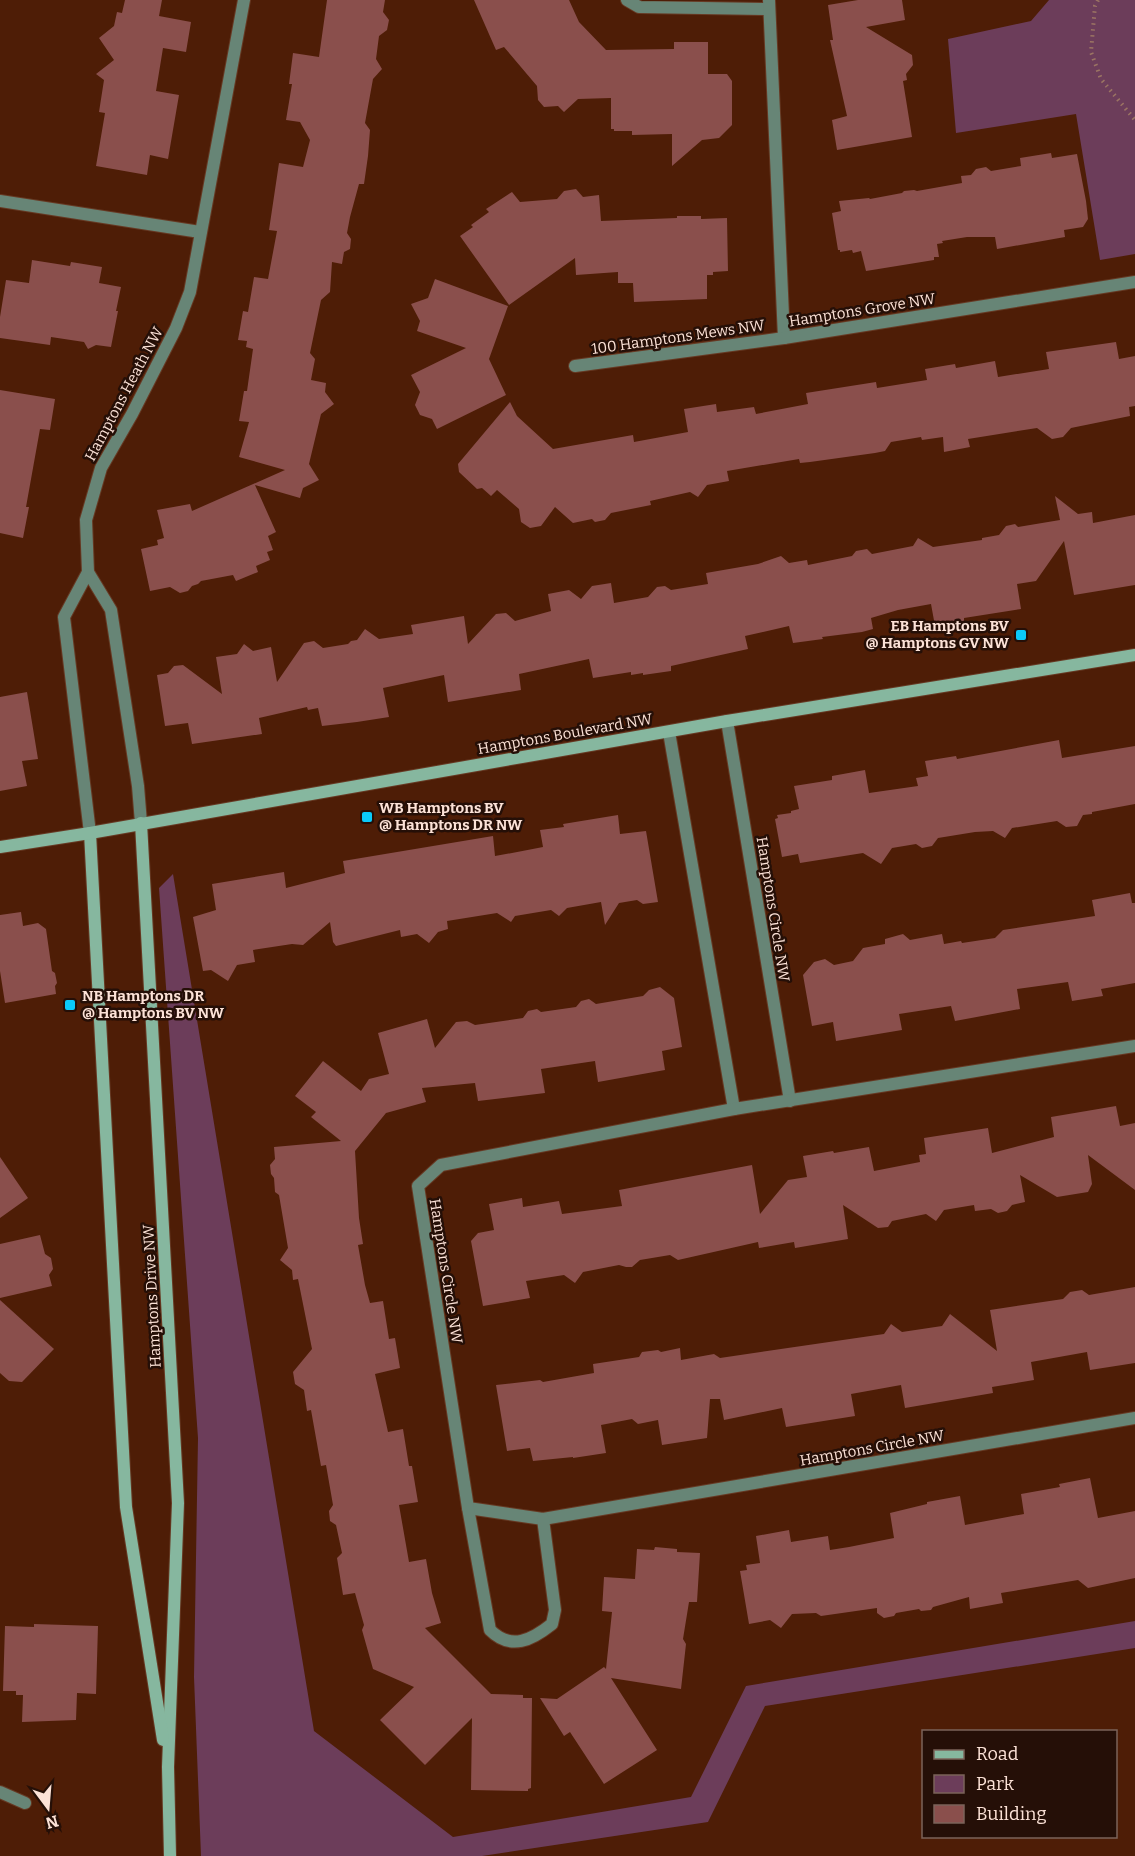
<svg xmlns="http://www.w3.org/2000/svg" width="1135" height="1856" font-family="Bitter,serif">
<rect width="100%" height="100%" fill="#4e1d06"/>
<g fill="#6c3d5a">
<path d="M 1049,0 L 1135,0 L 1135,254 L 1100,260 L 1076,114 L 956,133 L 948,39 L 1031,21 Z"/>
<path d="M 173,874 L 314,1731 L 453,1837 L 691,1797 L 746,1686 L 1135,1621 L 1135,1648 L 765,1706 L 708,1822 L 482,1856 L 201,1856 L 194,1677 L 198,1438 L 159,888 Z"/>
</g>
<g fill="#8a4f4c">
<path d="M 125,0 L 162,0 L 159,16 L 191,22 L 186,52 L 163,48 L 156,91 L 179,95 L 168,159 L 150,155 L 147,175 L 96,166 L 105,113 L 99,112 L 104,80 L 96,74 L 114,60 L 99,38 L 114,26 L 117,12 L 122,13 Z"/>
<path d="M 327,0 L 385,0 L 383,12 L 389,20 L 387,30 L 379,36 L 376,59 L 382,69 L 373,79 L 365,123 L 370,130 L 368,156 L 364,184 L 359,184 L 350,217 L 347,233 L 351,239 L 350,249 L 344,252 L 342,264 L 332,262 L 330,292 L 321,300 L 310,353 L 315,359 L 311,380 L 326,383 L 325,392 L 334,404 L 321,414 L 309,464 L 319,480 L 303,488 L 300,498 L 255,485 L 276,532 L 268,536 L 273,550 L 267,552 L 270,560 L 256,566 L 258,572 L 236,581 L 233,575 L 201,581 L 198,584 L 192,586 L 188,591 L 180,593 L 170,587 L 150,591 L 141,549 L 158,545 L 157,540 L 164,538 L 157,510 L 190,504 L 192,511 L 285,470 L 239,457 L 249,422 L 239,421 L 244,391 L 247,391 L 253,349 L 246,347 L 247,341 L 238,340 L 243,311 L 248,312 L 254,277 L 268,279 L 277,231 L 269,230 L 279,163 L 303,167 L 310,140 L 300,122 L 286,120 L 292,84 L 289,84 L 293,53 L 319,57 Z"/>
<path d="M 474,0 L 569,0 L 579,22 L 606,50 L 674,49 L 674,42 L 708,42 L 708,74 L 727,74 L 732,81 L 732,125 L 719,138 L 702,140 L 672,166 L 672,134 L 632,135 L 632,131 L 614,131 L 614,129 L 611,129 L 611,98 L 578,99 L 564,112 L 558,106 L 544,107 L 538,100 L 537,86 L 504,47 L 496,50 Z"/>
<path d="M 858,0 L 902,0 L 905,20 L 866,27 L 912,55 L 913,65 L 906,74 L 907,80 L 903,81 L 912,137 L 837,150 L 832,120 L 847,116 L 830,40 L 833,40 L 828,5 Z"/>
<path d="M 1051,153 L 1052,158 L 1077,154 L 1086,201 L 1088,219 L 1083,227 L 1064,230 L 1065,237 L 997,249 L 995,237 L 967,237 L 942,241 L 943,243 L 937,244 L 939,257 L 934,257 L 934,260 L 866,271 L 861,251 L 853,253 L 852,250 L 840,252 L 840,250 L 838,250 L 832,213 L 841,211 L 839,201 L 869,198 L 870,199 L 902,193 L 904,191 L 914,190 L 917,191 L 962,183 L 961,176 L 971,175 L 976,169 L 986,167 L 991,171 L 1021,166 L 1020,158 Z"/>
<path d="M 576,189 L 583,197 L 599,195 L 601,221 L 677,218 L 677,216 L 701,216 L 701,219 L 727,218 L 728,271 L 713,272 L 713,275 L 707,275 L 707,299 L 634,302 L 633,283 L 618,283 L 618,272 L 576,275 L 575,258 L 509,305 L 460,236 L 473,227 L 471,225 L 489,212 L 486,209 L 512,192 L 520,202 L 557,199 L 564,191 Z"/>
<path d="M 32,260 L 70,266 L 71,262 L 102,267 L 99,283 L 121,287 L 116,311 L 118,311 L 111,347 L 96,345 L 88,349 L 84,342 L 51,337 L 50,345 L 0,338 L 0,317 L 6,280 L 29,283 Z"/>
<path d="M 435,279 L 508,306 L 489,359 L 506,395 L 437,429 L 432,419 L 420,415 L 415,405 L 420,392 L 411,375 L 466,348 L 417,331 L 420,321 L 411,304 L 428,298 Z"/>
<path d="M 1116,342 L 1119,359 L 1135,356 L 1135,406 L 1129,407 L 1130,416 L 1071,428 L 1063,437 L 1052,439 L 1037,428 L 968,439 L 970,447 L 944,452 L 943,437 L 922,440 L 921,437 L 891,442 L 885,451 L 875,453 L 810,462 L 800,463 L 799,459 L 727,471 L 729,481 L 707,485 L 698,497 L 690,492 L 650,501 L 651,505 L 611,513 L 605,520 L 595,522 L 592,519 L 573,523 L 555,507 L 541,526 L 530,528 L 521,522 L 519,509 L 497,490 L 491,496 L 482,488 L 477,489 L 459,472 L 458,464 L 510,402 L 517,416 L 553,449 L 633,435 L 634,442 L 688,432 L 684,409 L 716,404 L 717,412 L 754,407 L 756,414 L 808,404 L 806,393 L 876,382 L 877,388 L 927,380 L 925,369 L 955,364 L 956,368 L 995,361 L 998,377 L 1049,369 L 1046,352 Z"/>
<path d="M 0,390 L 55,399 L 50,430 L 40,429 L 26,507 L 29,507 L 23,538 L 0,533 Z"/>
<path d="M 1055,496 L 1078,514 L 1092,512 L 1093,523 L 1135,515 L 1135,585 L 1074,595 L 1064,541 L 1036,581 L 1017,584 L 1021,609 L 964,618 L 964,621 L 935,626 L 931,604 L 898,610 L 871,618 L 873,629 L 862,632 L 822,637 L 823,639 L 793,643 L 789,626 L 745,636 L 748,649 L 671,666 L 671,671 L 643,675 L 643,673 L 631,675 L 631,672 L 593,678 L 589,659 L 519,674 L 521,690 L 448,702 L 444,675 L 383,688 L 389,717 L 357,722 L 322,726 L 318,708 L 308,710 L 307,707 L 259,718 L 262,734 L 192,744 L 188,723 L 165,726 L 157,675 L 168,673 L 174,666 L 183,665 L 222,694 L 216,657 L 237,654 L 244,644 L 253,651 L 271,647 L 277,682 L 304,643 L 314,641 L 323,648 L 348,644 L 351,641 L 357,640 L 365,629 L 379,639 L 413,634 L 411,625 L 464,616 L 468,644 L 496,614 L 506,613 L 515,621 L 551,611 L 548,594 L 569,590 L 581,599 L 592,586 L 611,583 L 614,603 L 648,597 L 657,587 L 665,586 L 671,590 L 708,584 L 706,573 L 758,564 L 781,556 L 789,563 L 807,560 L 808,565 L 852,556 L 856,551 L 867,549 L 872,554 L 913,546 L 918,538 L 933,547 L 982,540 L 982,538 L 999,535 L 1006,526 L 1015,524 L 1018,527 L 1060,520 Z"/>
<path d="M 27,692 L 38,759 L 22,761 L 27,786 L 0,791 L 0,697 Z"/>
<path d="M 1059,740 L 1062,758 L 1135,746 L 1135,804 L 1092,812 L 1092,814 L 1083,815 L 1077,826 L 1066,827 L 1057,821 L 1012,828 L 1005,838 L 993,831 L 975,832 L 938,838 L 932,846 L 922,848 L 916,844 L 892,848 L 881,864 L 863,853 L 800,863 L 798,854 L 782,857 L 775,819 L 778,818 L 777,815 L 791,813 L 791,811 L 799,809 L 794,786 L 832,780 L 832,776 L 865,770 L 869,793 L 918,786 L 916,778 L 928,776 L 925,761 L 956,756 L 957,759 Z"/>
<path d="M 618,815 L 620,834 L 646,831 L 658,902 L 643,904 L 637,900 L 619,903 L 605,925 L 601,902 L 567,908 L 559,916 L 551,910 L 515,916 L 511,922 L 497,913 L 447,921 L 448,929 L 438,932 L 429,943 L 417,934 L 401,937 L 400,930 L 336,946 L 333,942 L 330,922 L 303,945 L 292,944 L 253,950 L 255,962 L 237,965 L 228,981 L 211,970 L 203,971 L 193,917 L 216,910 L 212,884 L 284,872 L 286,888 L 345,873 L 343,861 L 493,836 L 495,856 L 512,853 L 543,847 L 540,830 L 564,827 L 563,824 Z"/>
<path d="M 1130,893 L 1132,903 L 1135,903 L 1135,983 L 1101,989 L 1103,996 L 1072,1001 L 1068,982 L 1017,989 L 1020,1009 L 955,1021 L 951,1006 L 899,1014 L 902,1030 L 836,1041 L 833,1022 L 812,1026 L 803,975 L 814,962 L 825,959 L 834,965 L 853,961 L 863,948 L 885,944 L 885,939 L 903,934 L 910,940 L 942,934 L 944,944 L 961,941 L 962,943 L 995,938 L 1003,930 L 1095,916 L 1092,900 Z"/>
<path d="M 21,912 L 23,926 L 38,923 L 46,929 L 52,971 L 55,973 L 57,983 L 55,986 L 56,994 L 5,1003 L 0,971 L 0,915 Z"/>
<path d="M 660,987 L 674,998 L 682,1047 L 662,1051 L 665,1070 L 598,1082 L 595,1061 L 541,1069 L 545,1093 L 478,1101 L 475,1083 L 422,1088 L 426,1102 L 386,1113 L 355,1151 L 359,1218 L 363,1244 L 358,1245 L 365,1285 L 370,1303 L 383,1301 L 389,1339 L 395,1338 L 400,1368 L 375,1374 L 388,1432 L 403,1429 L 409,1466 L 412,1466 L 418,1502 L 399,1505 L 409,1562 L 426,1559 L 432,1593 L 441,1623 L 425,1628 L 491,1694 L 523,1695 L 523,1698 L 532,1698 L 531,1788 L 528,1789 L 528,1791 L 471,1790 L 472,1718 L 425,1765 L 380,1720 L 414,1687 L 373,1669 L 362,1630 L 364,1625 L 355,1593 L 343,1595 L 337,1558 L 342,1553 L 336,1525 L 330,1521 L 329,1511 L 333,1505 L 326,1465 L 321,1466 L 311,1410 L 307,1411 L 304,1390 L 295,1384 L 293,1372 L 312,1349 L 298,1279 L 293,1280 L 292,1270 L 280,1260 L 288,1248 L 279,1195 L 275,1192 L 274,1178 L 271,1174 L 270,1165 L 275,1159 L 274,1147 L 341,1141 L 311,1117 L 316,1112 L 295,1096 L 323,1061 L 361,1091 L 369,1079 L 389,1074 L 378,1033 L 427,1019 L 435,1048 L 456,1022 L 467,1021 L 475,1025 L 523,1018 L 528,1011 L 537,1009 L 541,1012 L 576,1007 L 581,1001 L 589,999 L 596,1004 L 643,996 L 649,990 Z"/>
<path d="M 1116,1106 L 1120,1126 L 1135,1123 L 1135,1190 L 1088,1155 L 1092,1184 L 1088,1192 L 1057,1197 L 1020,1175 L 1025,1202 L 1012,1205 L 1007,1211 L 998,1213 L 991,1209 L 975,1211 L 974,1205 L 944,1210 L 936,1221 L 926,1214 L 892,1221 L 888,1227 L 878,1228 L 843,1205 L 848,1239 L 795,1248 L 794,1242 L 759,1248 L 758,1242 L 678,1260 L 670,1255 L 640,1260 L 632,1267 L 626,1267 L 619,1265 L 583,1272 L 575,1283 L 564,1275 L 526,1281 L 530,1298 L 483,1306 L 471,1241 L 478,1233 L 494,1230 L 489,1204 L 522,1198 L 523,1207 L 559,1201 L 562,1214 L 622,1206 L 619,1190 L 752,1165 L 760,1214 L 788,1180 L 807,1177 L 803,1156 L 833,1151 L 834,1153 L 869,1147 L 874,1171 L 920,1162 L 919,1155 L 926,1154 L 924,1138 L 988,1128 L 992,1153 L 1054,1137 L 1051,1117 Z"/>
<path d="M 0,1157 L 28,1198 L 0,1218 Z"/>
<path d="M 40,1235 L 45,1254 L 51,1258 L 53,1269 L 49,1275 L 52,1286 L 0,1298 L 0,1244 Z"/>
<path d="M 1135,1287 L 1135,1363 L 1090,1370 L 1087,1352 L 1031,1362 L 1034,1380 L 992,1387 L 993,1393 L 905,1408 L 901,1385 L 851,1394 L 855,1416 L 786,1427 L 782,1408 L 724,1420 L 720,1399 L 710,1399 L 707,1438 L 662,1445 L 658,1420 L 638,1424 L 632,1419 L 601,1425 L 606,1453 L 573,1458 L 573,1457 L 533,1461 L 530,1448 L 507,1451 L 496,1385 L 540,1380 L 543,1382 L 594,1373 L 593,1364 L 639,1357 L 642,1352 L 658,1350 L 661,1352 L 680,1348 L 681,1360 L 714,1354 L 720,1358 L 884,1334 L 891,1324 L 902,1332 L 942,1326 L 950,1314 L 997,1351 L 990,1310 L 1063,1299 L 1070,1292 L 1082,1290 L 1089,1295 Z"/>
<path d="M 0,1300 L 54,1349 L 22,1382 L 9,1381 L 0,1373 Z"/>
<path d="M 1090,1478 L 1098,1518 L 1135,1511 L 1135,1578 L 1088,1588 L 1078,1580 L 1001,1593 L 1003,1603 L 970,1609 L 969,1597 L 933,1607 L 931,1610 L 921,1611 L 919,1609 L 896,1613 L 894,1616 L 884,1618 L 877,1613 L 877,1608 L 821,1616 L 816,1613 L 792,1614 L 781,1628 L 770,1620 L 749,1624 L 740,1571 L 747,1570 L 746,1565 L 760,1563 L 756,1536 L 789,1530 L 791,1542 L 828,1536 L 830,1550 L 849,1547 L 894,1538 L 890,1513 L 927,1504 L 927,1502 L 960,1496 L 965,1525 L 1024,1514 L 1021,1494 L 1060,1487 L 1059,1484 Z"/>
<path d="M 655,1547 L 677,1549 L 677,1552 L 700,1553 L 697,1602 L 689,1602 L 683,1639 L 686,1644 L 681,1689 L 611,1678 L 657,1750 L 604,1784 L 570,1732 L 564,1736 L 540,1698 L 557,1699 L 604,1667 L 606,1669 L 612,1612 L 602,1611 L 604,1577 L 635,1579 L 637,1549 L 654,1550 Z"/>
<path d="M 34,1624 L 98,1626 L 96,1694 L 77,1693 L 76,1720 L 22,1722 L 23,1695 L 16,1695 L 16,1691 L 3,1691 L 5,1626 L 34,1627 Z"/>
</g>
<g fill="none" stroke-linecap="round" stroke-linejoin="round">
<defs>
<g id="street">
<path d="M 627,0 L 639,7 L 769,9"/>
<path d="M 769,0 L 784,338"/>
<path d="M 0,201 L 200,232"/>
<path d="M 575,366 L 784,338 L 1135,282"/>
<path d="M 88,572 L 64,617 L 90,833"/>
<path d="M 727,721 L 790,1101"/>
<path d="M 669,732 L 734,1109"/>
<path d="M 141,823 L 138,786 L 111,610 L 88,572 L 86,520 L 101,468 L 132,414 L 176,328 L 190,292 L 244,0"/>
<path d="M 468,1508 L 543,1519 L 1135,1418"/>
<path d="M 543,1519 L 555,1610 L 552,1624 C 532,1640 511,1651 490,1630 L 468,1508 L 418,1186 L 441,1165 L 734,1109 L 1135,1046"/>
<path d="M 0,1792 L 25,1803"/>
</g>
<g id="secondary">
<path d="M 141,823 L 178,1503 L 168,1767 L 170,1856"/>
<path d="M 90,833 L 126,1507 L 163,1740"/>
<path d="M 0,847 L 90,833 L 727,721 L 1135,655"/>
</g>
</defs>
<use href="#street" stroke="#663923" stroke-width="14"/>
<use href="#secondary" stroke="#663923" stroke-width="14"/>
<path stroke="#9b7463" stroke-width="4" stroke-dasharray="1.5 4.5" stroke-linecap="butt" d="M 1098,0 L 1095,6 L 1091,52 L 1101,79 L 1135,120"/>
<use href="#street" stroke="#678576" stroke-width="12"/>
<use href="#secondary" stroke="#86b79f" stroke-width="12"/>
</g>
<g fill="#0acafa" stroke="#250f07" stroke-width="2">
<rect x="1015" y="629" width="12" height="12" rx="3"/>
<rect x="361" y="811" width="12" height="12" rx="3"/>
<rect x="64" y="999" width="12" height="12" rx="3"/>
</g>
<g text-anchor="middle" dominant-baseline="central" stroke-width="5" stroke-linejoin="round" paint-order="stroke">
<g font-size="15" fill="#fce2d7" stroke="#250f07">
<text transform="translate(862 310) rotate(-9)">Hamptons Grove NW</text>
<text transform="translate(678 337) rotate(-8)">100 Hamptons Mews NW</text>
<text transform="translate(124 394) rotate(-62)">Hamptons Heath NW</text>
<text transform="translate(565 734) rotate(-10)">Hamptons Boulevard NW</text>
<text transform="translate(773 909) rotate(81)">Hamptons Circle NW</text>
<text transform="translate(446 1271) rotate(81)">Hamptons Circle NW</text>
<text transform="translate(152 1296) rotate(-93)">Hamptons Drive NW</text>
<text transform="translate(872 1448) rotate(-10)">Hamptons Circle NW</text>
</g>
<g font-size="15" font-weight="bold" fill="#fce2d7" stroke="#250f07" text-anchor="start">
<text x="1009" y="626" text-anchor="end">EB Hamptons BV<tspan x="1009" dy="17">@ Hamptons GV NW</tspan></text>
<text x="379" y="808">WB Hamptons BV<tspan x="379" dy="17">@ Hamptons DR NW</tspan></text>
<text x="82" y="996">NB Hamptons DR<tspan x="82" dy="17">@ Hamptons BV NW</tspan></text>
</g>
</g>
<rect x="922" y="1730" width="195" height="108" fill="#250f07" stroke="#7b635a" stroke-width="1.5"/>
<rect x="934" y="1750" width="30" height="9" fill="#86b79f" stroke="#7b635a" stroke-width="1.5"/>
<text x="976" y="1760" font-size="18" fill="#fce2d7">Road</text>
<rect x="934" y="1775" width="30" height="18" fill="#6c3d5a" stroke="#7b635a" stroke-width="1.5"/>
<text x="976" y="1790" font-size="18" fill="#fce2d7">Park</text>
<rect x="934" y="1805" width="30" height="18" fill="#8a4f4c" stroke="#7b635a" stroke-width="1.5"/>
<text x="976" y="1820" font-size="18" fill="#fce2d7">Building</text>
<g transform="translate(48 1808) rotate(164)" stroke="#250f07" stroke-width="4.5" paint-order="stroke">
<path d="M0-4.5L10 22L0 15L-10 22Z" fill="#fce2d7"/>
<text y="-9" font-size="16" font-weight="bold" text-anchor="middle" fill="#fce2d7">N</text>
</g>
</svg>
